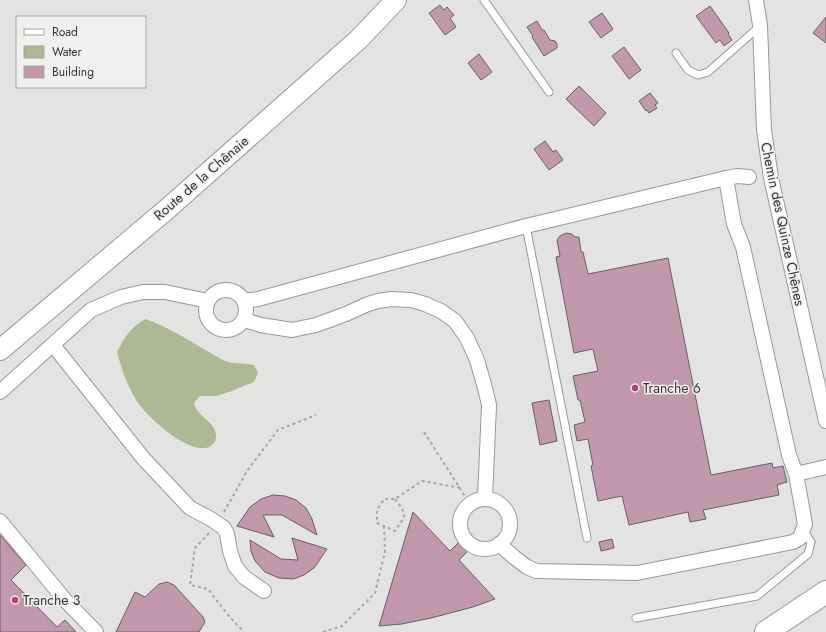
<svg xmlns="http://www.w3.org/2000/svg" width="826" height="632" font-family="Jost,sans-serif">
<rect width="100%" height="100%" fill="#e3e4e1"/>
<path fill="#aeb994" d="M 146,319 C 167,327 185,338 204,349 C 210,353 217,357 223,360 C 234,365 243,362 254,365 L 258,373 L 254,382 L 229,392 L 216,396 L 200,396 L 194,403 C 196,416 215,421 216,435 C 216,438 216,440 215,442 C 214,443 212,445 211,446 C 191,458 149,418 138,403 C 128,388 122,370 117,352 C 126,336 129,328 146,319 Z"/>
<g fill="#c199aa" stroke="#646162">
<path d="M 440,5 L 444,10 L 447,7 L 454,15 L 450,18 L 456,27 L 445,35 L 429,13 Z"/>
<path d="M 710,6 L 729,33 L 728,34 L 732,40 L 724,46 L 720,40 L 716,43 L 696,16 Z"/>
<path d="M 602,13 L 613,29 L 601,38 L 589,22 Z"/>
<path d="M 826,17 L 826,43 L 813,33 Z"/>
<path d="M 537,21 L 542,30 L 544,30 L 550,40 L 555,41 L 557,44 L 557,48 L 544,56 L 532,37 L 533,36 L 527,27 Z"/>
<path d="M 624,47 L 641,70 L 629,79 L 612,56 Z"/>
<path d="M 479,54 L 492,72 L 481,80 L 468,63 Z"/>
<path d="M 579,86 L 606,113 L 594,126 L 566,99 Z"/>
<path d="M 650,93 L 658,103 L 655,105 L 657,108 L 649,113 L 647,110 L 646,111 L 639,101 Z"/>
<path d="M 545,141 L 553,152 L 556,150 L 563,160 L 549,170 L 534,149 Z"/>
<path d="M 566,233 L 572,234 L 575,237 L 579,237 L 581,252 L 583,252 L 588,274 L 668,258 L 711,475 L 772,463 L 773,468 L 783,466 L 787,482 L 777,485 L 779,495 L 703,510 L 706,519 L 690,522 L 688,512 L 629,525 L 622,496 L 598,501 L 591,466 L 593,465 L 588,439 L 577,441 L 574,425 L 585,422 L 580,400 L 578,400 L 573,376 L 598,371 L 593,349 L 574,353 L 556,257 L 560,256 L 557,240 L 560,236 Z"/>
<path d="M 549,400 L 557,441 L 540,445 L 532,403 Z"/>
<path d="M 273,495 L 285,496 L 296,500 L 306,508 L 312,519 L 317,535 L 282,515 L 263,515 L 274,537 L 237,526 L 250,507 L 261,499 Z"/>
<path d="M 413,512 L 450,551 L 460,541 L 469,550 L 459,560 L 495,599 L 473,607 L 431,618 L 402,624 L 379,626 Z"/>
<path d="M 0,535 L 26,565 L 11,580 L 57,627 L 65,620 L 76,632 L 0,632 Z"/>
<path d="M 292,538 L 327,549 L 314,568 L 304,575 L 293,579 L 279,578 L 265,572 L 255,561 L 251,551 L 250,540 L 281,559 L 298,560 Z"/>
<path d="M 612,539 L 614,548 L 601,551 L 599,542 Z"/>
<path d="M 167,582 L 174,585 L 203,617 L 205,622 L 199,632 L 116,632 L 135,592 L 145,597 L 159,584 Z"/>
</g>
<g fill="none" stroke-linecap="round" stroke-linejoin="round">
<defs>
<g id="lane">
<path d="M 484,0 L 549,92"/>
<path d="M 676,53 L 688,70 L 698,75 L 708,72 L 760,26"/>
<path d="M 526,226 L 587,538"/>
<path d="M 636,618 L 757,596 L 808,554 L 811,542 L 803,530"/>
</g>
<g id="street">
<path d="M 756,0 L 760,25 L 764,130 L 771,178 L 826,421"/>
<circle cx="226" cy="310" r="20"/>
<path d="M 244,301 L 258,299 L 526,226 L 726,178 L 737,176 L 749,177"/>
<path d="M 244,320 L 261,325 L 292,330 L 316,325 L 346,314 L 368,304 L 378,301 L 391,299 L 411,300 L 425,304 L 441,311 L 455,321 L 467,338 L 477,360 L 485,388 L 489,405 L 485,499"/>
<path d="M 53,345 L 143,458 L 190,508 L 211,519 L 224,528 L 227,534 L 230,551 L 235,566 L 244,577 L 264,591"/>
<path d="M 0,392 L 91,310 L 121,297 L 143,292 L 165,292 L 208,301"/>
<path d="M 796,474 L 826,467"/>
<circle cx="485" cy="524" r="25"/>
<path d="M 0,521 L 65,600 L 96,632"/>
<path d="M 499,544 L 515,558 L 527,567 L 536,571 L 637,573 L 793,542 L 800,538 L 805,524 L 796,474 L 789,455 L 743,247 L 734,224 L 726,178"/>
</g>
<path id="secondary" d="M 0,350 L 166,210 L 359,39 L 396,0"/>
<path id="primary" d="M 766,632 L 826,592"/>
</defs>
<use href="#lane" stroke="#989996" stroke-width="9"/>
<use href="#street" stroke="#989996" stroke-width="16"/>
<use href="#secondary" stroke="#989996" stroke-width="22"/>
<use href="#primary" stroke="#989996" stroke-width="24"/>
<g stroke="#a5a6a4" stroke-width="2" stroke-dasharray="3 3" stroke-linecap="butt">
<path d="M 424,432 L 470,504"/>
<path d="M 395,499 C 408,516 406,514 395,531 L 377,523 L 377,510 L 384,499 L 395,499 L 422,481 L 461,488"/>
<path d="M 224,512 L 247,471 L 278,430 L 316,415"/>
<path d="M 209,533 L 195,548 L 190,585 L 208,589 L 228,615 L 244,632"/>
<path d="M 323,632 L 342,626 L 375,593 L 385,552 L 384,527"/>
</g>
<use href="#lane" stroke="#fff" stroke-width="7"/>
<use href="#street" stroke="#fff" stroke-width="14"/>
<use href="#secondary" stroke="#fff" stroke-width="20"/>
<use href="#primary" stroke="#fff" stroke-width="22"/>
</g>
<g fill="#be3b82" stroke="#f0f1ee" stroke-width="1.5">
<circle cx="635" cy="388" r="4"/>
<circle cx="15" cy="600" r="4"/>
</g>
<g text-anchor="middle" dominant-baseline="central" stroke-width="3" stroke-linejoin="round" paint-order="stroke">
<g font-size="14" fill="#353634" stroke="#f0f1ee">
<text transform="translate(201 178) rotate(-41)">Route de la Chênaie</text>
<text transform="translate(783 224) rotate(78)">Chemin des Quinze Chênes</text>
</g>
<g font-size="14" fill="#353634" stroke="#f0f1ee" text-anchor="start">
<text x="643" y="388">Tranche 6</text>
<text x="23" y="600">Tranche 3</text>
</g>
</g>
<rect x="16" y="16" width="130" height="72" fill="#f0f1ee" stroke="#a5a6a4"/>
<rect x="24" y="29" width="20" height="6" fill="#ffffff" stroke="#a5a6a4"/>
<text x="52" y="36" font-size="12" fill="#353634">Road</text>
<rect x="24" y="46" width="20" height="12" fill="#aeb994" stroke="#a5a6a4"/>
<text x="52" y="56" font-size="12" fill="#353634">Water</text>
<rect x="24" y="66" width="20" height="12" fill="#c199aa" stroke="#a5a6a4"/>
<text x="52" y="76" font-size="12" fill="#353634">Building</text>
</svg>
